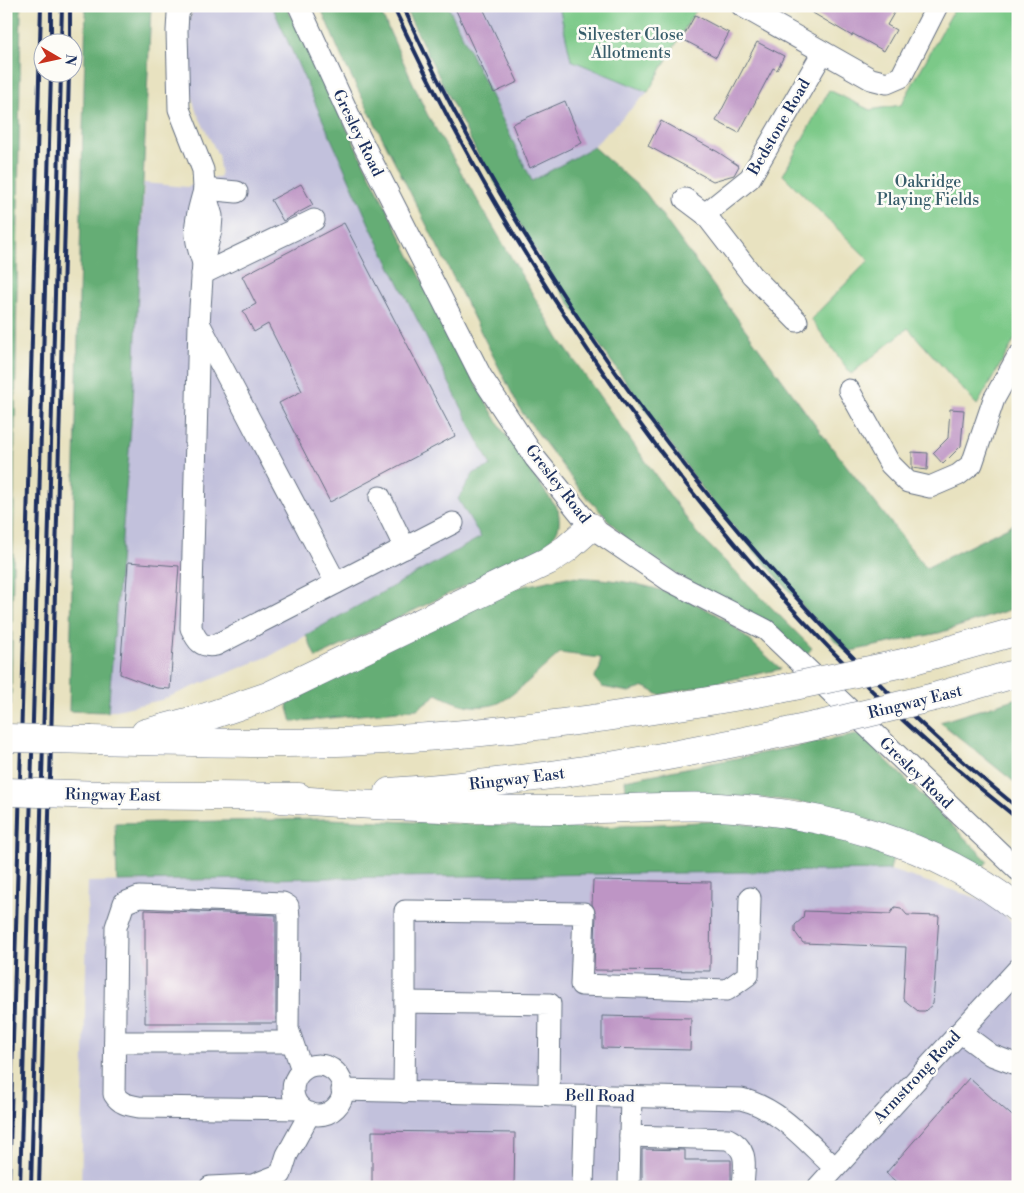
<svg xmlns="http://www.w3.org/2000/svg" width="1024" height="1193" font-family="'Libre Bodoni',serif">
<rect width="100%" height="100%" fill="#fdfcf7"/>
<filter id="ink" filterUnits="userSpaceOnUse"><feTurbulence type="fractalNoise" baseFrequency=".02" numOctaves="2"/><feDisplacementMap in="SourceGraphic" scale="10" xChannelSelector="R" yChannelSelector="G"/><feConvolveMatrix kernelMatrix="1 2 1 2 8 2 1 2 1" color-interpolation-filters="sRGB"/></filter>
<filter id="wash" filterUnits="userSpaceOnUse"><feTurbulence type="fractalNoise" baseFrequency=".0096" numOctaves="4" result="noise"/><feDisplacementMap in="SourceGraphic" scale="20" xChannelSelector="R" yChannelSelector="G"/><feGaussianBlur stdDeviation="1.12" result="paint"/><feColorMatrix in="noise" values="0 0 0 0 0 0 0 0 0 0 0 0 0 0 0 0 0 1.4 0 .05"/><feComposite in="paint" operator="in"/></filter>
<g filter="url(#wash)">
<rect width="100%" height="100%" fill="#e8e2c0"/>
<g fill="#c2c1dc">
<path d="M 193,6 L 272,6 L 370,226 L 516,517 L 272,655 L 161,700 L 108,712 L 133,402 L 144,183 L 187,187 L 221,176 L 218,155 L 196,111 L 190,89 L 188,26 Z"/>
<path d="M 448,6 L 559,6 L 571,60 L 648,92 L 593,147 L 532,181 Z"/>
<path d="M 890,870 L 993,903 L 1018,928 L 1018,1187 L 81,1187 L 88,882 Z"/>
</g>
<g fill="#7cc988" stroke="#4c7c73">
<path d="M 559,6 L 698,6 L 648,92 L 571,60 Z"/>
<path d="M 956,6 L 1018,6 L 1018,334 L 977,405 L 908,328 L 851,374 L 811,319 L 869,260 L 783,175 L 829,90 L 870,110 L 901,105 Z"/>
</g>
<g fill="#65ad74" stroke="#406e69">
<path d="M 6,6 L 21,6 L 11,705 L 6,705 Z"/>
<path d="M 86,6 L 151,6 L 133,402 L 108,712 L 69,711 Z"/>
<path d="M 272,6 L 286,6 L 459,354 L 501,428 L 558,510 C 562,530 556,534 543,548 L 316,658 L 306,635 L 481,537 L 458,499 L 474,473 L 491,466 L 370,226 Z"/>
<path d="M 320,6 L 378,6 L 427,114 L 559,339 L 696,532 L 812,648 L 802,660 L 628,541 L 582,492 L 521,411 L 342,58 Z"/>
<path d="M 404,6 L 448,6 L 532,181 L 593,147 L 645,192 L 821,433 L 926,568 L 1018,522 L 1018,607 L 939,633 L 846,652 L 805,609 L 715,506 L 560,290 L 477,153 Z"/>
<path d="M 567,577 C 625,579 666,586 717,615 C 737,626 762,653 781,669 L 659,695 L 645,687 L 629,692 L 602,687 L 594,678 L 600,668 L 601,658 L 560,653 C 547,664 510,700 496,704 C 475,710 455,704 437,694 L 417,709 L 292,722 L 287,704 L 406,638 L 515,588 Z"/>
<path d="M 1018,698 L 1018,785 L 940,722 Z"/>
<path d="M 860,734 L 988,861 L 980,871 C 926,846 870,814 810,804 C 750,793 688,798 627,799 L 625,780 Z"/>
<path d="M 327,819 L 581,828 L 719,821 L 826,833 L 894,853 L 890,870 L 117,881 L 115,823 Z"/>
</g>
<g id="blocks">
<g fill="#be95c5">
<path d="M 454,6 L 482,6 L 518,82 L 494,93 Z"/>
<path d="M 801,6 L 898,6 L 887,25 L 896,30 L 884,51 L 853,34 L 852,36 Z"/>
<path d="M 695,15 L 729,33 L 716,57 L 682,39 Z"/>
<path d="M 757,42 L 784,56 L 777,70 L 773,68 L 739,133 L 716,121 Z"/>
<path d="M 565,101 L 582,143 L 530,168 L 512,124 Z"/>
<path d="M 661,121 L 718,152 L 739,166 L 734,175 L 713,181 L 648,146 Z"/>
<path d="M 301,184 L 313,205 L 283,221 L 271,200 Z"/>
<path d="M 344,223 L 455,436 L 330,502 L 279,403 L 302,391 L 268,324 L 254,332 L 243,311 L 256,304 L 242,276 Z"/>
<path d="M 950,409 L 964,410 L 961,446 L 943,464 L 933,453 L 948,438 Z"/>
<path d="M 912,452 L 928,453 L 927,470 L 912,468 Z"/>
<path d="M 128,562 L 179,566 L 170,689 L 157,688 L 120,674 Z"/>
<path d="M 593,880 L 711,882 L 710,971 L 594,970 L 596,914 L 592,904 Z"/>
<path d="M 895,907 L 901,908 L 907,915 L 939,916 L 933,1004 L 925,1011 L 918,1011 L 903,999 L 906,947 L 803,943 L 795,932 L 795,925 L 803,918 L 804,911 L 890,914 Z"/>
<path d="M 145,910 L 276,915 L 276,1023 L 145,1023 Z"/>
<path d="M 602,1016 L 691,1018 L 690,1050 L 602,1048 Z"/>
<path d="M 969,1078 L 1018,1121 L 1018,1187 L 902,1187 L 886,1173 Z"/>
<path d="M 372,1131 L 515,1133 L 514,1187 L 372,1187 Z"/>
<path d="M 642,1149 L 685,1150 L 685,1160 L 731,1160 L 731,1187 L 642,1187 Z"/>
</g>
</g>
</g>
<g filter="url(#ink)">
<use href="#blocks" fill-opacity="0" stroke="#636e80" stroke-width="1"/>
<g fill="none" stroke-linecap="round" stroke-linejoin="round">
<defs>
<g id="minor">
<path d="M 182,6 L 178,13 L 177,31 L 179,109 L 203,170 L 204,189 L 212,216 L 211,230 L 203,263 L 199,324 L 191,628 C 197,641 201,648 216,645 L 453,523"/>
<path d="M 299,6 L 354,126 L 481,376 L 535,458 L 591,527 L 670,581 L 766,630 L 1018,870"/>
<path d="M 742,6 L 871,79 L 887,83 L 901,77 L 937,6"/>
<path d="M 204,189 L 237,192"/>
<path d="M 685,199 L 705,214 L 752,275 L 797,321"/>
<path d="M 705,214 L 750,178 L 823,52"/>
<path d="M 203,263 C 191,229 195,223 204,190"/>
<path d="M 202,274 L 314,220"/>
<path d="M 200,325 L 336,583"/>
<path d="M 849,390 L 890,464 L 908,482 L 930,487 L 958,475 L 972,464 L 994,399 L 1018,356"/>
<path d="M 380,497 L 405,548"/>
<path d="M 405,1002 L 405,911 L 584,913 L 581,985 L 727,990 L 748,975 L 750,898"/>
<path d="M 960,1032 L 991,1055 L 1018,1065"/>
<path d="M 115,1042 L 292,1042"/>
<circle cx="318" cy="1090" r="25"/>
<path d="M 302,1070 L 288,1029 L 289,918 L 288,906 L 283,903 L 139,897 L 124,903 L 116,927 L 114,1094 C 120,1104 128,1105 139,1107 L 302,1109"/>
<path d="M 342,1090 L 741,1099 C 779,1108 806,1141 834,1167"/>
<path d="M 404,1092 L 405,1002 L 550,1004 L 549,1095"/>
<path d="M 631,1097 L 630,1136 L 728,1139 C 750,1150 744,1166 743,1187"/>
<path d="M 210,1187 L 253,1185 L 281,1174 L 287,1155 L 310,1113"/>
<path d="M 583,1187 L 586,1095"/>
<path d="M 629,1187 L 630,1136"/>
<path d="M 818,1187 L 1018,969"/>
</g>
<g id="highway">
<path d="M 903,663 L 1018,631"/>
<path d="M 934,697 L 1018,673"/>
<path d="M 145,733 L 206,717 L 268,696 L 548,561 L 566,549 L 591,527"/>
<path d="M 92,740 C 194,742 296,746 398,739 C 527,731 653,711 780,689"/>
<path d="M 389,792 C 537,782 675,757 819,725"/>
<path d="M 104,795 L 299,797"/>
<path d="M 281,799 C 371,806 461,810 551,810 C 607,810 663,805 719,807 C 823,812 936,843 1018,909"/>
</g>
</defs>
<use href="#minor" stroke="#636e80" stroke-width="23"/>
<use href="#highway" stroke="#636e80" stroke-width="29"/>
<use href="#minor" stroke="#fff" stroke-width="21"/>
<use href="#highway" stroke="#fff" stroke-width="28"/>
<g stroke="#1b2f5e" stroke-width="4">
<path d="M 393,6 C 537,316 749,606 1018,819"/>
<path d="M 403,6 C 450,112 509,213 573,310 C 697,497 844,666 1018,808"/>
<path d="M 51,42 L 51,6"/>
<path d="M 61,42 L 62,6"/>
<path d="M 70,42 L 70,6"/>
<path d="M 9,1187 L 41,6"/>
<path d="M 20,1187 L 51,72"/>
<path d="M 31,1187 L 61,72"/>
<path d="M 39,1187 L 69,72"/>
</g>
<defs>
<g id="highway-bridge">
<path d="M 780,689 L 903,663"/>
<path d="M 819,725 L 934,697"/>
<path d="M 6,738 L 92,740"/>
<path d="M 6,792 L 104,795"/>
</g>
</defs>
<use href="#highway-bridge" stroke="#636e80" stroke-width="29" stroke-linecap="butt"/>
<use href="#highway-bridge" stroke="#fff" stroke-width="28"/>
</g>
</g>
<g text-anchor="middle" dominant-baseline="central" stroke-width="5" stroke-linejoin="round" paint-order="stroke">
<g font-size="16" fill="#385d6b" stroke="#fdfcf7">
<text x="631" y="35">Silvester Close<tspan x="631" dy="18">Allotments</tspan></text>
<text x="928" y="182">Oakridge<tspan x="928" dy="18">Playing Fields</tspan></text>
</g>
<g font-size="16" fill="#1b2f5e" stroke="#fdfcf7">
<text transform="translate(779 127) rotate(-60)">Bedstone Road</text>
<text transform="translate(358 133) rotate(64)">Gresley Road</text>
<text transform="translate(558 484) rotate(52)">Gresley Road</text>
<text transform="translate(915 702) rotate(-14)">Ringway East</text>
<text transform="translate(916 773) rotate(44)">Gresley Road</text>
<text transform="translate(517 779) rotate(-7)">Ringway East</text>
<text transform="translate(113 795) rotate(1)">Ringway East</text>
<text transform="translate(917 1077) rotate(-47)">Armstrong Road</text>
<text transform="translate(600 1096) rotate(1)">Bell Road</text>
</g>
</g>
<rect width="1024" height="1193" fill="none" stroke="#fdfcf7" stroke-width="25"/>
<g transform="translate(58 58) rotate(99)"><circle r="24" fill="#fdfcf7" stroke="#a3aaba"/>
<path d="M0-4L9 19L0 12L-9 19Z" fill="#c8321e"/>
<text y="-8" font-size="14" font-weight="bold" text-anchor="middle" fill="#1b2f5e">N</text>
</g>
</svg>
